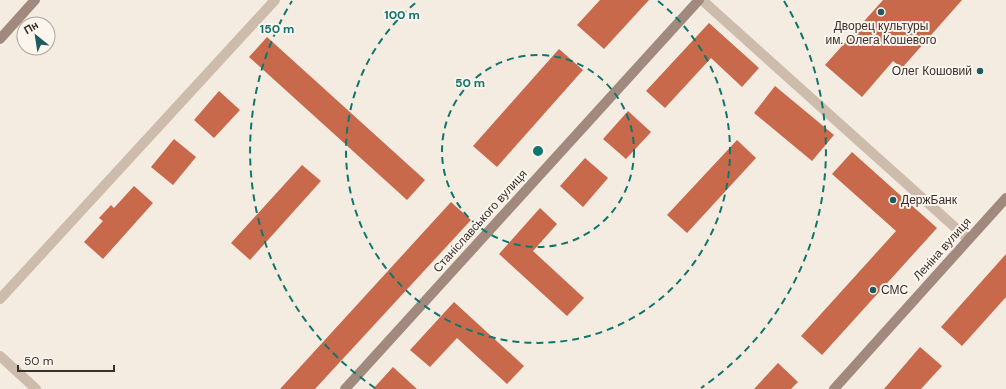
<svg xmlns="http://www.w3.org/2000/svg" width="1006" height="389" font-family="'DM Sans',sans-serif">
<rect width="100%" height="100%" fill="#f4ebe1"/>
<g fill="#c8694b">
<path d="M 600,0 L 649,0 L 604,49 L 577,25 Z"/>
<path d="M 883,0 L 962,0 L 902,68 L 893,61 L 862,97 L 825,65 Z"/>
<path d="M 709,23 L 759,68 L 742,87 L 711,58 L 665,108 L 646,91 Z"/>
<path d="M 267,37 L 425,180 L 407,200 L 249,57 Z"/>
<path d="M 559,49 L 583,70 L 497,167 L 473,146 Z"/>
<path d="M 775,86 L 834,135 L 812,161 L 754,113 Z"/>
<path d="M 219,91 L 240,110 L 214,138 L 194,120 Z"/>
<path d="M 628,111 L 651,132 L 626,159 L 603,139 Z"/>
<path d="M 174,139 L 196,157 L 173,185 L 151,167 Z"/>
<path d="M 737,140 L 756,158 L 687,233 L 667,215 Z"/>
<path d="M 852,152 L 937,228 L 822,355 L 801,336 L 896,231 L 832,174 Z"/>
<path d="M 585,158 L 608,178 L 583,207 L 560,186 Z"/>
<path d="M 302,165 L 321,181 L 250,260 L 231,243 Z"/>
<path d="M 134,186 L 153,203 L 103,259 L 84,242 L 103,221 L 99,218 L 111,205 L 114,208 Z"/>
<path d="M 451,202 L 471,220 L 315,389 L 280,389 Z"/>
<path d="M 540,208 L 557,224 L 533,251 L 584,298 L 567,316 L 499,254 Z"/>
<path d="M 1006,254 L 1006,297 L 962,346 L 941,327 Z"/>
<path d="M 454,302 L 524,366 L 507,384 L 457,338 L 430,367 L 410,350 Z"/>
<path d="M 920,347 L 942,366 L 921,389 L 884,389 Z"/>
<path d="M 778,363 L 798,382 L 791,389 L 754,389 Z"/>
<path d="M 393,367 L 417,389 L 373,389 Z"/>
</g>
<g fill="none" stroke-linecap="round" stroke-linejoin="round">
<g stroke="#cdbbac" stroke-width="10">
<path d="M 702,0 L 968,239"/>
<path d="M 0,299 L 275,0"/>
<path d="M 0,356 L 36,389"/>
</g>
<g stroke="#a18a7d" stroke-width="10">
<path d="M 0,39 L 35,0"/>
<path d="M 345,389 L 699,0"/>
<path d="M 834,389 L 1006,198"/>
</g>
</g>
<g fill="none" stroke="#0f766e" stroke-width="2" stroke-dasharray="7 5">
<circle cx="538" cy="151" r="96"/>
<path d="M658 1A192 192 0 1 1 418 1"/>
<path d="M375 388A288 288 0 0 1 292 1M784 1A288 288 0 0 1 701 388"/>
</g>
<g fill="#1f5a5e" stroke="#fbf5ee" stroke-width="1.5">
<circle cx="881" cy="12" r="4"/>
<circle cx="980" cy="71" r="4"/>
<circle cx="893" cy="200" r="4"/>
<circle cx="873" cy="290" r="4"/>
</g>
<g text-anchor="middle" dominant-baseline="central" stroke-width="4" stroke-linejoin="round" paint-order="stroke">
<g font-size="12" fill="#3b302b" stroke="#fbf5ee" text-anchor="start">
<text x="881" y="26" text-anchor="middle">Дворец культуры<tspan x="881" dy="14">им. Олега Кошевого</tspan></text>
<text x="972" y="71" text-anchor="end">Олег Кошовий</text>
<text x="901" y="200">ДержБанк</text>
<text x="881" y="290">СМС</text>
</g>
<g font-size="12" fill="#3b302b" stroke="#fbf5ee">
<text transform="translate(480 221) rotate(-48)">Станіславського вулиця</text>
<text transform="translate(942 249) rotate(-48)">Леніна вулиця</text>
</g>
</g>
<circle cx="538" cy="151" r="6" fill="#0f766e" stroke="#fbf5ee" stroke-width="2"/>
<g font-size="12" text-anchor="middle" font-weight="bold" fill="#0f766e" stroke="#fbf5ee" stroke-width="4" stroke-linejoin="round" paint-order="stroke">
<text x="402" y="19">100 m</text>
<text x="277" y="33">150 m</text>
<text x="470" y="87">50 m</text>
</g>
<g transform="translate(36 36) rotate(330)"><circle r="19" fill="#fbf5ee" stroke="#aea6a0"/>
<path d="M0-3L7 15L0 10L-7 15Z" fill="#1f5a5e"/>
<text y="-6" font-size="11" font-weight="bold" text-anchor="middle" fill="#3b302b">Пн</text>
</g>
<path d="M18 365v6h96v-6" fill="none" stroke="#3b302b" stroke-width="2"/>
<text x="24" y="365" font-size="12" fill="#3b302b" stroke="#fbf5ee" stroke-width="3" paint-order="stroke">50 m</text>
</svg>
